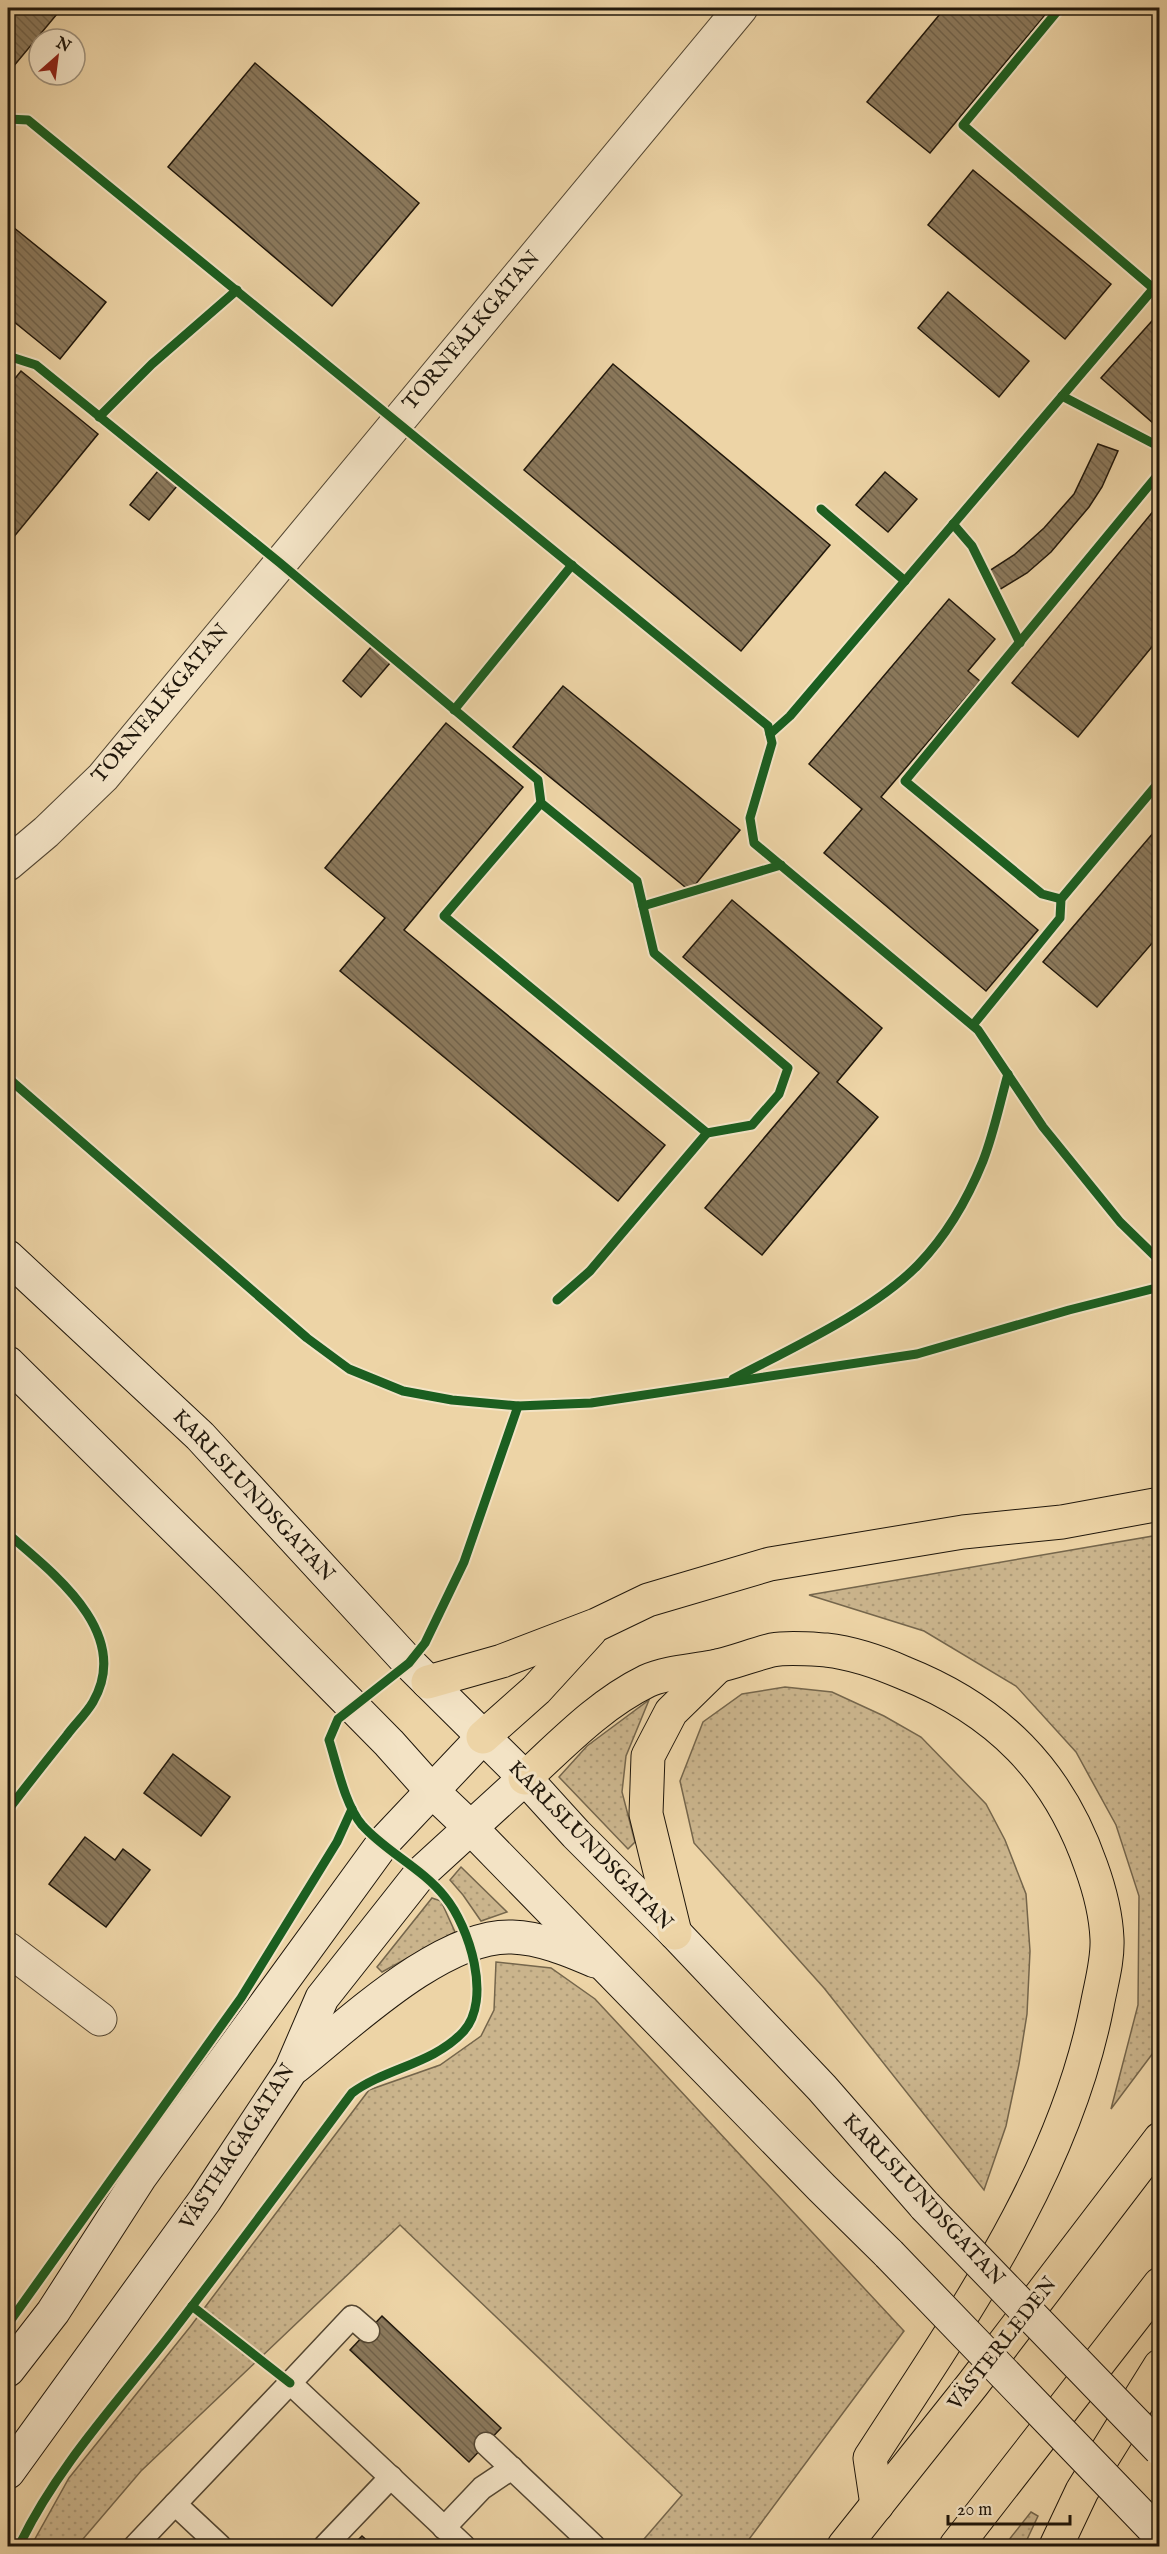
<svg xmlns="http://www.w3.org/2000/svg" width="1167" height="2554" font-family="'IM FELL English',serif">
<defs>
<pattern id="grass-dots" width="8" height="8" patternUnits="userSpaceOnUse" patternTransform="scale(1.5)"><rect width="8" height="8" fill="#cab48c"/><path d="M2 2h.1M6 6h.1" fill="none" stroke="#ad9a77" stroke-width="1.8" stroke-linecap="round"/></pattern>
<pattern id="building-back-hatch" width="6" height="6" patternUnits="userSpaceOnUse" patternTransform="scale(1.5)"><rect width="6" height="6" fill="#8b795c"/><path d="M-1 5l2 2M0 0l6 6M5-1l2 2" fill="none" stroke="#71624a"/></pattern>
</defs>
<rect width="100%" height="100%" fill="#edd4a6"/>
<filter id="stains"><feTurbulence type="fractalNoise" baseFrequency=".00333" numOctaves="4"/><feColorMatrix values="0 0 0 0 .2 0 0 0 0 .09 0 0 0 0 .02 0 0 0 .5 -.17"/></filter>
<radialGradient id="worn" r=".72"><stop offset=".6" stop-color="#630" stop-opacity="0"/><stop offset="1" stop-color="#630" stop-opacity=".3"/></radialGradient>
<g fill="url(#grass-dots)" stroke="#75664c" stroke-width="1.5">
<path d="M 1159,1535 L 1159,2045 L 1111,2109 L 1138,2005 L 1139,1896 L 1116,1825 L 1076,1752 L 1016,1686 L 924,1631 L 809,1595 Z"/>
<path d="M 785,1687 L 832,1692 L 884,1716 L 921,1737 L 986,1804 L 1005,1840 L 1026,1894 L 1030,1951 L 1027,2014 L 1019,2064 L 1006,2126 L 984,2190 L 824,1988 L 694,1843 L 680,1781 L 703,1722 L 742,1694 Z"/>
<path d="M 649,1700 L 626,1756 L 622,1792 L 635,1842 L 628,1849 L 559,1777 L 587,1746 Z"/>
<path d="M 461,1867 L 507,1912 L 481,1921 L 463,1895 L 450,1880 Z"/>
<path d="M 432,1898 L 441,1901 L 455,1932 L 382,1972 L 377,1967 Z"/>
<path d="M 496,1962 L 551,1968 L 595,1999 L 904,2331 L 744,2546 L 638,2546 L 682,2495 L 400,2225 L 141,2471 L 77,2546 L 31,2546 L 69,2478 L 190,2327 L 369,2090 L 440,2065 L 481,2036 L 494,2010 Z"/>
<path d="M 1031,2512 L 1038,2516 L 1024,2546 L 1004,2546 Z"/>
</g>
<g fill="url(#building-back-hatch)" stroke="#20170b" stroke-width="1.5">
<path d="M 8,8 L 62,8 L 8,73 Z"/>
<path d="M 945,8 L 1051,8 L 930,153 L 867,102 Z"/>
<path d="M 255,63 L 419,203 L 332,306 L 168,167 Z"/>
<path d="M 973,170 L 1111,284 L 1065,339 L 928,225 Z"/>
<path d="M 8,223 L 106,302 L 60,359 L 8,317 Z"/>
<path d="M 948,292 L 1029,361 L 999,397 L 918,328 Z"/>
<path d="M 1160,312 L 1160,429 L 1101,378 Z"/>
<path d="M 613,364 L 830,545 L 741,651 L 524,470 Z"/>
<path d="M 21,371 L 98,434 L 8,544 L 8,387 Z"/>
<path d="M 1098,444 L 1118,451 L 1102,487 L 1089,507 L 1051,552 L 1027,573 L 999,590 L 989,571 L 1014,555 L 1044,528 L 1074,494 Z"/>
<path d="M 158,471 L 177,486 L 149,520 L 130,505 Z"/>
<path d="M 885,472 L 917,499 L 888,532 L 856,505 Z"/>
<path d="M 1160,503 L 1160,637 L 1078,737 L 1012,683 Z"/>
<path d="M 949,599 L 995,639 L 968,671 L 980,681 L 881,797 L 1038,930 L 986,991 L 824,853 L 862,809 L 809,764 Z"/>
<path d="M 371,647 L 390,663 L 361,697 L 343,681 Z"/>
<path d="M 563,686 L 740,830 L 690,891 L 513,747 Z"/>
<path d="M 446,723 L 523,787 L 404,930 L 665,1145 L 618,1201 L 340,971 L 385,918 L 325,868 Z"/>
<path d="M 1160,825 L 1160,934 L 1097,1007 L 1043,962 Z"/>
<path d="M 732,900 L 882,1028 L 837,1082 L 878,1117 L 762,1255 L 705,1208 L 819,1073 L 683,957 Z"/>
<path d="M 173,1754 L 230,1797 L 201,1836 L 144,1793 Z"/>
<path d="M 85,1837 L 115,1860 L 123,1849 L 150,1870 L 106,1927 L 49,1884 Z"/>
<path d="M 382,2316 L 501,2428 L 469,2462 L 350,2350 Z"/>
<path d="M 362,2536 L 373,2546 L 352,2546 Z"/>
</g>
<g fill="none" stroke-linecap="round" stroke-linejoin="round">
<defs>
<g id="lane">
<path d="M 290,2383 L 352,2317 L 368,2331"/>
<path d="M 486,2444 L 594,2546"/>
<path d="M 175,2504 L 220,2546"/>
<path d="M 444,2528 L 482,2488 L 512,2468"/>
<path d="M 135,2546 L 290,2383 L 464,2546"/>
<path d="M 325,2546 L 391,2477"/>
</g>
<g id="street">
<path d="M 8,864 L 46,832 L 103,777 L 741,8"/>
<path d="M 8,1949 L 100,2019"/>
</g>
<g id="secondary">
<path d="M 8,1257 L 200,1436 L 409,1663 L 525,1778 L 576,1834 L 675,1933 L 822,2088 L 925,2206"/>
<path d="M 8,1363 L 229,1581 L 389,1743 L 431,1790 L 470,1827 L 822,2188 L 889,2254"/>
<path d="M 295,2067 C 348,2025 442,1934 512,1937 C 541,1938 569,1950 595,1961"/>
<path d="M 8,2370 L 53,2312 L 140,2177 L 383,1843 L 483,1737"/>
<path d="M 8,2472 L 205,2200 L 291,2070 L 322,1998 L 420,1874 L 525,1778"/>
</g>
<g id="highway">
<path d="M 428,1682 L 502,1661 L 596,1625 L 648,1600 L 770,1564 L 963,1532 L 1062,1522 L 1160,1504"/>
<path d="M 483,1737 L 536,1690 L 590,1631"/>
<path d="M 525,1778 C 563,1743 600,1704 647,1681 C 666,1672 693,1671 713,1667 C 733,1663 752,1655 772,1650 C 788,1647 810,1649 826,1650 C 853,1653 879,1662 904,1673 C 997,1710 1058,1771 1091,1866 C 1099,1888 1106,1915 1107,1939 C 1108,1961 1101,1984 1097,2006 C 1064,2174 961,2317 870,2458 L 877,2505"/>
<path d="M 675,1933 L 646,1814 L 648,1756 L 671,1712 L 718,1666"/>
<path d="M 844,2546 L 973,2384 L 1160,2139"/>
<path d="M 956,2546 L 1160,2284"/>
<path d="M 1056,2546 L 1082,2491 L 1160,2366"/>
</g>
</defs>
<use href="#lane" stroke="#534632" stroke-width="25"/>
<use href="#street" stroke="#534632" stroke-width="35"/>
<use href="#secondary" stroke="#20170b" stroke-width="35"/>
<use href="#highway" stroke="#20170b" stroke-width="35"/>
<use href="#lane" stroke="#f3e3c5" stroke-width="22"/>
<use href="#street" stroke="#f3e3c5" stroke-width="33"/>
<use href="#secondary" stroke="#f3e3c5" stroke-width="33"/>
<use href="#highway" stroke="#edd4a6" stroke-width="33"/>
<defs>
<g id="secondary-bridge">
<path d="M 925,2206 L 1160,2449"/>
<path d="M 889,2254 L 1154,2529"/>
</g>
</defs>
<use href="#secondary-bridge" stroke="#20170b" stroke-width="35" stroke-linecap="butt"/>
<use href="#secondary-bridge" stroke="#f3e3c5" stroke-width="33"/>
<defs>
<g id="cycleway">
<path d="M 1060,8 L 963,125 L 1153,288"/>
<path d="M 8,119 L 28,120 L 768,726 L 772,743 L 750,818 L 754,843 L 978,1030 L 1043,1127 L 1120,1222 L 1160,1261"/>
<path d="M 8,356 L 36,365 L 280,563 L 538,780 L 541,803 L 637,881 L 654,953 L 788,1068 L 779,1094 L 752,1125 L 707,1133"/>
<path d="M 1062,396 L 1160,447"/>
<path d="M 99,417 L 152,364 L 237,290"/>
<path d="M 821,509 L 905,581"/>
<path d="M 953,524 L 972,546 L 1020,643"/>
<path d="M 454,710 L 572,565"/>
<path d="M 770,734 L 790,716 L 1160,281"/>
<path d="M 541,803 L 444,916 L 707,1133 L 590,1271 L 557,1300"/>
<path d="M 1061,899 L 1042,894 L 905,781 L 1156,477 L 1160,469"/>
<path d="M 643,906 L 781,865"/>
<path d="M 973,1025 L 1060,918 L 1061,899 L 1160,781"/>
<path d="M 8,1078 L 307,1338 L 349,1369 L 403,1391 L 452,1400 L 518,1406 L 591,1403 L 917,1354 L 1069,1310 L 1160,1287"/>
<path d="M 733,1379 C 790,1349 873,1311 918,1265 C 946,1236 968,1198 983,1161 C 994,1133 1000,1102 1008,1074"/>
<path d="M 8,1534 C 53,1573 133,1633 93,1702 C 86,1714 75,1724 67,1735 C 47,1760 27,1785 8,1810"/>
<path d="M 192,2306 L 290,2383"/>
<path d="M 8,2324 L 241,1998 L 337,1842 L 352,1809"/>
<path d="M 19,2546 C 55,2470 114,2406 166,2340 C 229,2259 290,2176 352,2093 C 386,2068 433,2064 463,2032 C 493,2000 469,1926 445,1897 C 422,1868 386,1852 362,1825 C 345,1805 337,1765 329,1740 L 338,1719 L 409,1663 L 425,1643 L 464,1562 L 518,1406"/>
</g>
</defs>
<use href="#cycleway" stroke="#f3e3c5" stroke-width="13"/>
<use href="#cycleway" stroke="#1b5e20" stroke-width="9"/>
</g>
<g text-anchor="middle" dominant-baseline="central" stroke-width="6" stroke-linejoin="round" paint-order="stroke">
<g font-size="21" fill="#20170b" stroke="#f3e3c5">
<text transform="translate(472 331) rotate(-50)">TORNFALKGATAN</text>
<text transform="translate(161 704) rotate(-50)">TORNFALKGATAN</text>
<text transform="translate(253 1496) rotate(47)">KARLSLUNDSGATAN</text>
<text transform="translate(590 1846) rotate(46)">KARLSLUNDSGATAN</text>
<text transform="translate(238 2147) rotate(-57)">VÄSTHAGAGATAN</text>
<text transform="translate(923 2200) rotate(47)">KARLSLUNDSGATAN</text>
<text transform="translate(1003 2344) rotate(-52)">VÄSTERLEDEN</text>
</g>
</g>
<rect width="1167" height="2554" fill="none" stroke="#edd4a6" stroke-width="30"/>
<rect x="9" y="9" width="1149" height="2536" fill="none" stroke="#20170b" stroke-width="3"/>
<rect x="15" y="15" width="1137" height="2524" fill="none" stroke="#20170b" stroke-width="1.5"/>
<g transform="translate(57 57) rotate(28)"><circle r="28" fill="#f3e3c5" stroke="#9f917b" stroke-width="1.5"/>
<path d="M0-4.5L10 22L0 15L-10 22Z" fill="#8f2418"/>
<text y="-9" font-size="16" font-weight="bold" text-anchor="middle" fill="#20170b">N</text>
</g>
<path d="M948 2515v9h122v-9" fill="none" stroke="#20170b" stroke-width="3"/>
<text x="957" y="2515" font-size="18" fill="#20170b" stroke="#f3e3c5" stroke-width="4.5" paint-order="stroke">20 m</text>
<rect width="100%" height="100%" filter="url(#stains)"/>
<rect width="100%" height="100%" fill="url(#worn)"/>
</svg>
